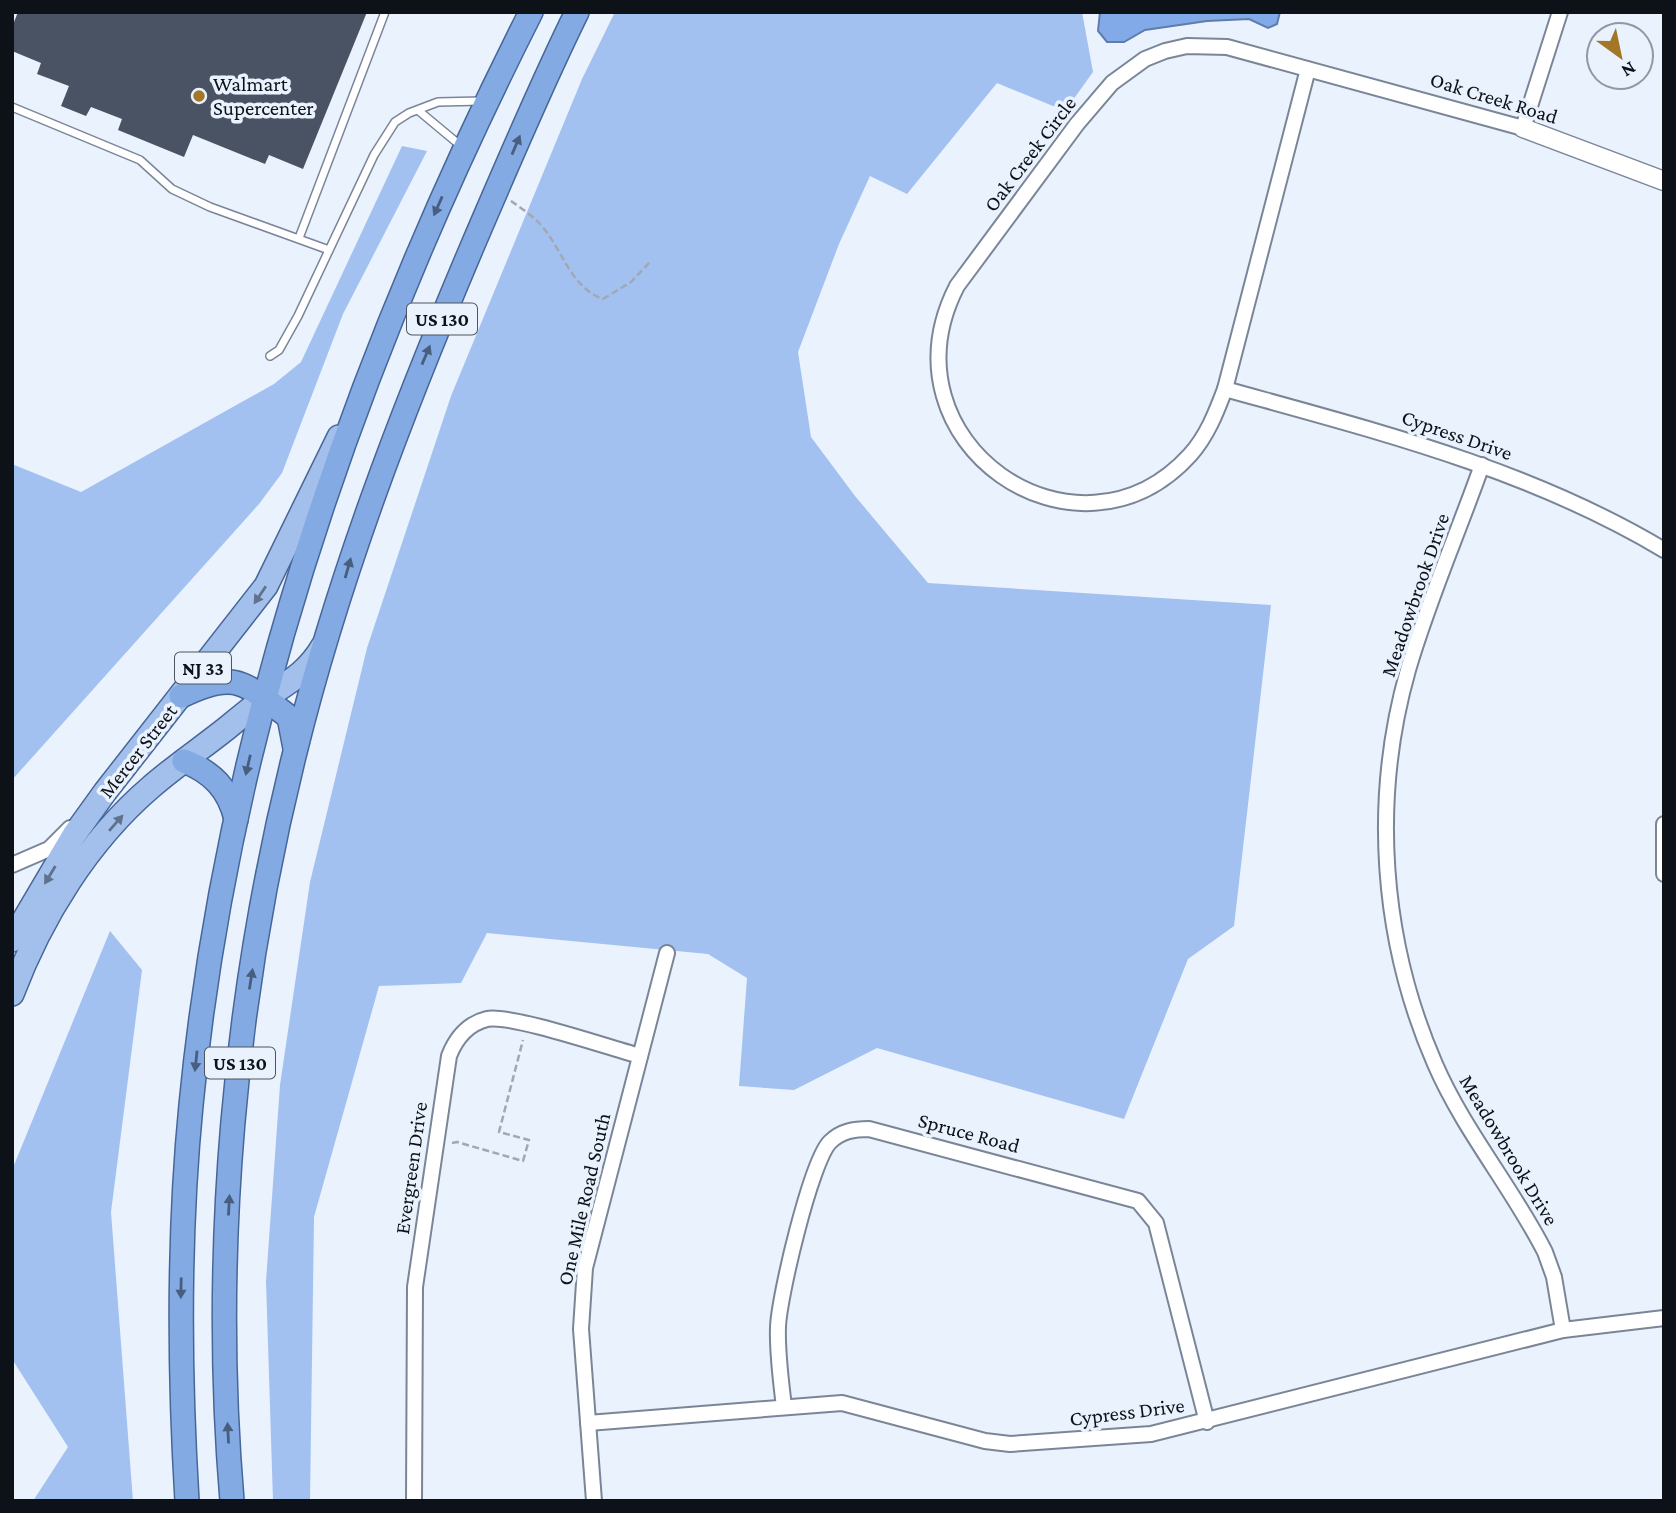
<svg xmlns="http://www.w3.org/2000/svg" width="1676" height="1513" font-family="'Crimson Pro',serif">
<rect width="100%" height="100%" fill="#eaf2fe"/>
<g fill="#a3c1f0">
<path d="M 615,12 L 1082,12 L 1093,72 L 1065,111 L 997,83 L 907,194 L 870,176 L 839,244 L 798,352 L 811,437 L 855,496 L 928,583 L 1271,605 L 1234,926 L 1188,959 L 1124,1119 L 877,1048 L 794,1090 L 739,1086 L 747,978 L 708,954 L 487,933 L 461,983 L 379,986 L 314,1217 L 310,1501 L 273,1501 L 266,1281 L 280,1085 L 310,882 L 367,648 L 451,396 L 582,79 Z"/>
<path d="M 402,146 L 427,151 L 343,314 L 282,473 L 259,504 L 12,780 L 12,464 L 81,492 L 274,384 L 301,362 Z"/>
<path d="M 110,931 L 142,970 L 111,1212 L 133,1501 L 33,1501 L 68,1447 L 12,1359 L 12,1170 Z"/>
</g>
<path fill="#82aae9" stroke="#5f7caa" stroke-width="2" d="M 1100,12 L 1280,12 L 1277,24 L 1268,28 L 1249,19 L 1207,21 L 1145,30 L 1124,42 L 1107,42 L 1098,31 Z"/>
<path fill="#495364" d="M 18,12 L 367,12 L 303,169 L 269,155 L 265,164 L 193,135 L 184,157 L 118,130 L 122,119 L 91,107 L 86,116 L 61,106 L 69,86 L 37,74 L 41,63 L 12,51 L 12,27 Z"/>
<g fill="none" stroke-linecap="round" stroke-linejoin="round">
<defs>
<g id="service">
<path d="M 12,107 L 140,160 L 172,189 L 210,207 L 329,250"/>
<path d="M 419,111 L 461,146"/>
<path d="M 299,238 L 385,12"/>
<path d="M 270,356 L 279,350 L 298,316 L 374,155 L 395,122 L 409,113 L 438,102 L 482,101"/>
</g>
<g id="minor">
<path d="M 1308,69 L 1225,389 C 1216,413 1207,436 1190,455 C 1077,579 877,442 957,286 L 1077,124 L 1112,83 L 1145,59 L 1165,51 L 1187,46 L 1227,47 L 1523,128 L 1560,12"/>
<path d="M 1225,389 C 1376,431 1529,469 1664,550"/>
<path d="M 1482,465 C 1458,533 1428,601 1408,670 C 1371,800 1381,940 1435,1064 C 1464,1131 1512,1187 1545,1252 L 1554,1277 L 1563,1330"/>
<path d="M 1664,824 L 1664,874"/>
<path d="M 12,865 L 49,849 L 70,828"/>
<path d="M 784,1407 C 781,1381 777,1353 778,1327 C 779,1297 811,1161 830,1142 C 841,1131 854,1129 869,1129 L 1138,1201 L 1156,1223 L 1207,1422"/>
<path d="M 588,1423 L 842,1403 L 985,1441 L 1010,1444 L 1151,1434 L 1563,1330 L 1664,1318"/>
<path d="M 414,1501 L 415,1287 L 449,1056 C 456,1038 467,1024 487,1019 C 511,1014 610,1048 640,1056"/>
<path d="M 594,1501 L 581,1329 L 585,1268 L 667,953"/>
</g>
<path id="tertiary" d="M 1523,128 L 1664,181"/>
<g id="primary">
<path d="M 12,940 L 74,835 L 105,792 L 266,586 L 339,437"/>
<path d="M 12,994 C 41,917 88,841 151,787 C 175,766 202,748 227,728 C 239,718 251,708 265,698 C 289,682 308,672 323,646"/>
</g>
<g id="trunk">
<path d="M 181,696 C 236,669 244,683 289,717 L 295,748"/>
<path d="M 184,761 C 212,772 229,789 236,819"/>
<path d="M 187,1501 C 179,1369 178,1237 191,1105 C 228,722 358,354 531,12"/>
<path d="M 232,1501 C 211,1252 234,995 295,752 C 338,578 402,412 472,247 C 506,168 539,89 577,12"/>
</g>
</defs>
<use href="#service" stroke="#7a8698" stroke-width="10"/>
<use href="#minor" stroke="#7a8698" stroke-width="18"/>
<use href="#tertiary" stroke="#7a8698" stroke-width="21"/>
<use href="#primary" stroke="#476698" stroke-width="26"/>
<use href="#trunk" stroke="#476698" stroke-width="26"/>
<g stroke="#a1a8b2" stroke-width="2.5" stroke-dasharray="7 3.5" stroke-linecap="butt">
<path d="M 511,201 C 521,208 533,216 541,225 C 563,250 570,287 603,299 L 631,282 L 651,261"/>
<path d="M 452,1143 L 457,1142 L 523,1161 L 529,1140 L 499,1132 L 523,1040"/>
</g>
<use href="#service" stroke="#fff" stroke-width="7"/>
<use href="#minor" stroke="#fff" stroke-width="14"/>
<use href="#tertiary" stroke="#fff" stroke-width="18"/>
<use href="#primary" stroke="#a3bfeb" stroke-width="23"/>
<use href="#trunk" stroke="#84aae4" stroke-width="23"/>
</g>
<defs><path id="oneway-solid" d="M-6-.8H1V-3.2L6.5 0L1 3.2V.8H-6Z" transform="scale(1.75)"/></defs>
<g fill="#485e7e">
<use href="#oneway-solid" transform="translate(516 145) rotate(-67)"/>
<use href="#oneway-solid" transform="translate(438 206) rotate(114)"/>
<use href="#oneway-solid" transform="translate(426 355) rotate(-67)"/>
<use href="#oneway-solid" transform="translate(348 568) rotate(-74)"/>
<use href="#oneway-solid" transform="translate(248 765) rotate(103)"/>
<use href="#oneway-solid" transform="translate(251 979) rotate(-81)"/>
<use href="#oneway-solid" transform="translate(196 1061) rotate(96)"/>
<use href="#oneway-solid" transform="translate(229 1205) rotate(-87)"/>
<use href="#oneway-solid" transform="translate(181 1288) rotate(91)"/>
<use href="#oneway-solid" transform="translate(228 1433) rotate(-93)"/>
</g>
<g fill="#60718c">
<use href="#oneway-solid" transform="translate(260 595) rotate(124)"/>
<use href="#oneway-solid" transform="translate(116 823) rotate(-49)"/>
<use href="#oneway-solid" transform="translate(50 875) rotate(121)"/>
</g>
<circle fill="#a27727" stroke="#eaf2fe" stroke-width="2.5" cx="199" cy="96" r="7"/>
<g text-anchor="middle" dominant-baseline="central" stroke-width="7" stroke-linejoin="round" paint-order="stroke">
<g fill="#eaf2fe" stroke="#4f555d" stroke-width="2">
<rect x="407" y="303.5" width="70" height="31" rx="5"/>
<rect x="175" y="652.5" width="56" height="31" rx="5"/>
<rect x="205" y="1047.5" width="70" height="31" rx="5"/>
</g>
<g font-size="19" font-weight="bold" fill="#0d1218">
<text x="442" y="319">US 130</text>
<text x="203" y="668">NJ 33</text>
<text x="240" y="1063">US 130</text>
</g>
<g font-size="21" fill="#0d1218" stroke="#eaf2fe" text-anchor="start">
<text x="213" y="84">Walmart<tspan x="213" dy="24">Supercenter</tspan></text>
</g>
<g font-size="21" fill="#0d1218" stroke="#eaf2fe">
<text transform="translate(1494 98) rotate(17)">Oak Creek Road</text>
<text transform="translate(1030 154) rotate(-53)">Oak Creek Circle</text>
<text transform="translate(1457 435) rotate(19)">Cypress Drive</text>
<text transform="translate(1415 595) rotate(-71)">Meadowbrook Drive</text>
<text transform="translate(138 751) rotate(-52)">Mercer Street</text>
<text transform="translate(969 1133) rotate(15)">Spruce Road</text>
<text transform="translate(1509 1150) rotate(59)">Meadowbrook Drive</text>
<text transform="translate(411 1168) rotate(-82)">Evergreen Drive</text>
<text transform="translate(584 1199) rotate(-77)">One Mile Road South</text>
<text transform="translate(1127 1412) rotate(-7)">Cypress Drive</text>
</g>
</g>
<rect width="1676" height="1513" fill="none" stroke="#0d1218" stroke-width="28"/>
<g transform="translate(1620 56) rotate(147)"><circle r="33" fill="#eaf2fe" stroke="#9298a2" stroke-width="2"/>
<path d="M0-5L12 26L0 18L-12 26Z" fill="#a27727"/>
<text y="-10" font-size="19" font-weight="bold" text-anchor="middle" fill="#0d1218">N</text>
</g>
</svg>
